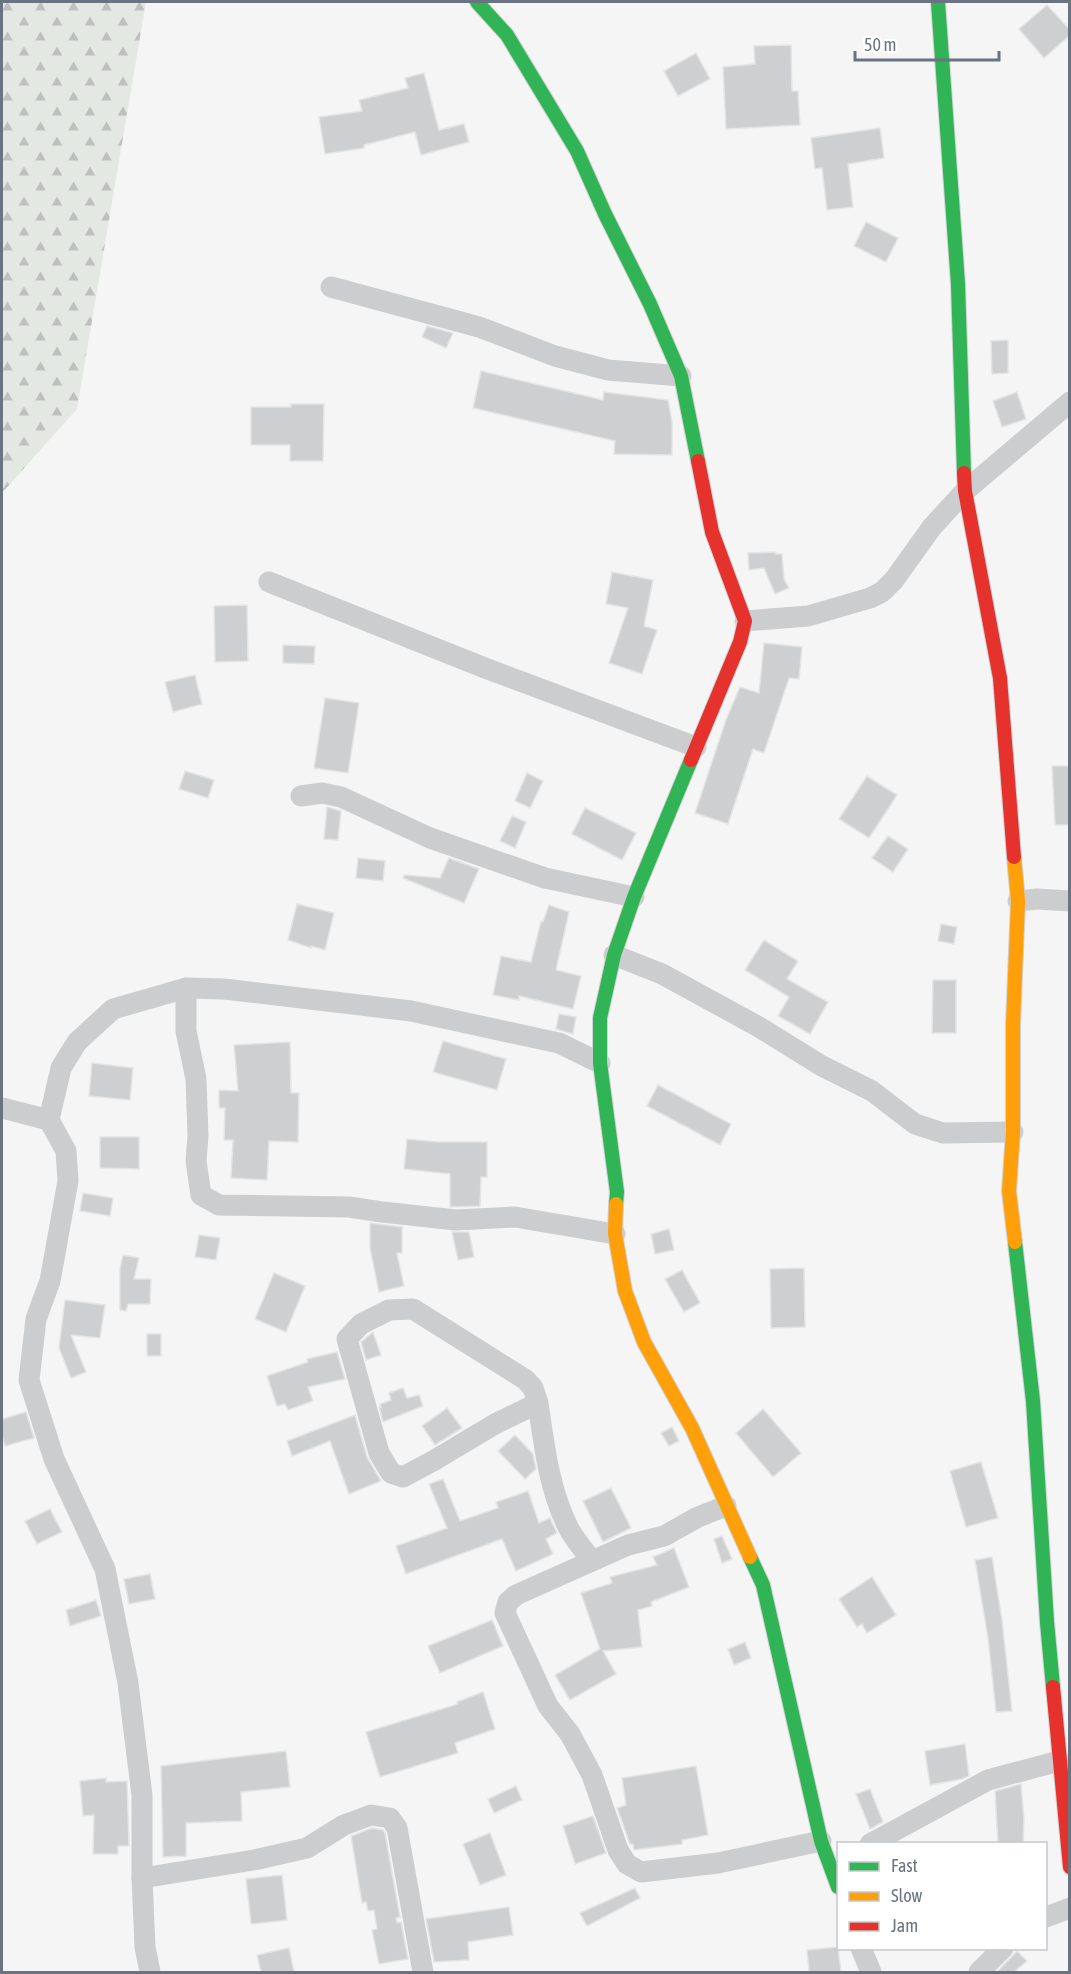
<svg xmlns="http://www.w3.org/2000/svg" width="1071" height="1974" font-family="'Asap Condensed',sans-serif">
<defs>
<pattern id="forest-firs" width="22" height="20" patternUnits="userSpaceOnUse" patternTransform="scale(1.5)"><rect width="22" height="20" fill="#e4e8e3"/><path d="M5 1l3.5 6h-7zM16 11l3.5 6h-7z" fill="#bdc0bd"/></pattern>
</defs>
<rect width="100%" height="100%" fill="#f5f5f5"/>
<path fill="url(#forest-firs)" d="M 2,2 L 146,2 L 77,409 L 2,493 Z"/>
<g fill="#cecfd0" stroke="#e4e4e4" stroke-width="1.5">
<path d="M 1047,5 L 1070,30 L 1070,35 L 1044,58 L 1019,29 Z"/>
<path d="M 791,45 L 792,91 L 798,91 L 800,125 L 726,129 L 723,67 L 755,64 L 754,46 Z"/>
<path d="M 696,53 L 710,79 L 678,96 L 664,71 Z"/>
<path d="M 424,73 L 439,130 L 464,124 L 469,142 L 421,155 L 415,132 L 364,145 L 364,148 L 325,154 L 319,117 L 362,111 L 359,100 L 408,88 L 405,78 Z"/>
<path d="M 880,128 L 884,158 L 848,164 L 853,207 L 827,210 L 822,168 L 815,169 L 811,138 Z"/>
<path d="M 866,222 L 898,238 L 886,262 L 854,246 Z"/>
<path d="M 427,326 L 453,333 L 446,348 L 422,337 Z"/>
<path d="M 1008,340 L 1008,373 L 992,374 L 991,341 Z"/>
<path d="M 481,371 L 603,400 L 604,392 L 668,400 L 672,421 L 672,455 L 614,454 L 615,441 L 473,408 Z"/>
<path d="M 1017,392 L 1026,419 L 1002,427 L 993,401 Z"/>
<path d="M 291,404 L 324,404 L 323,461 L 290,461 L 290,445 L 251,445 L 251,407 L 291,407 Z"/>
<path d="M 776,552 L 776,554 L 782,554 L 784,579 L 789,588 L 775,594 L 764,568 L 749,570 L 748,553 Z"/>
<path d="M 612,572 L 653,580 L 644,626 L 657,630 L 642,674 L 609,663 L 628,608 L 606,604 Z"/>
<path d="M 247,605 L 248,661 L 215,662 L 214,606 Z"/>
<path d="M 764,643 L 802,647 L 799,679 L 789,678 L 764,753 L 753,749 L 728,824 L 695,813 L 726,720 L 740,687 L 759,693 Z"/>
<path d="M 283,645 L 315,646 L 314,664 L 283,663 Z"/>
<path d="M 195,675 L 202,704 L 173,712 L 165,682 Z"/>
<path d="M 325,698 L 359,703 L 348,773 L 314,768 Z"/>
<path d="M 1052,766 L 1070,766 L 1070,825 L 1055,825 Z"/>
<path d="M 185,771 L 214,780 L 208,798 L 179,789 Z"/>
<path d="M 527,773 L 543,781 L 530,808 L 515,801 Z"/>
<path d="M 867,776 L 897,795 L 869,838 L 839,819 Z"/>
<path d="M 327,807 L 341,811 L 338,840 L 324,839 Z"/>
<path d="M 585,808 L 636,833 L 622,860 L 572,834 Z"/>
<path d="M 512,816 L 526,822 L 515,848 L 500,841 Z"/>
<path d="M 888,836 L 908,849 L 893,872 L 872,858 Z"/>
<path d="M 358,858 L 385,861 L 383,881 L 356,878 Z"/>
<path d="M 449,858 L 479,869 L 464,903 L 403,878 L 404,875 L 440,878 Z"/>
<path d="M 297,904 L 334,913 L 325,950 L 311,946 L 311,948 L 288,940 Z"/>
<path d="M 549,905 L 569,912 L 556,970 L 581,976 L 573,1009 L 519,996 L 519,1000 L 493,995 L 501,956 L 531,962 L 541,921 L 543,922 Z"/>
<path d="M 941,924 L 957,927 L 954,944 L 938,941 Z"/>
<path d="M 764,940 L 798,961 L 787,979 L 828,1002 L 810,1034 L 778,1016 L 789,997 L 745,970 Z"/>
<path d="M 933,980 L 956,980 L 956,1033 L 932,1033 Z"/>
<path d="M 559,1014 L 576,1017 L 573,1034 L 556,1029 Z"/>
<path d="M 443,1041 L 506,1059 L 497,1090 L 433,1072 Z"/>
<path d="M 290,1042 L 291,1093 L 299,1093 L 298,1142 L 269,1141 L 267,1180 L 231,1178 L 233,1140 L 224,1140 L 225,1108 L 219,1108 L 219,1090 L 238,1091 L 234,1045 Z"/>
<path d="M 92,1063 L 133,1068 L 130,1100 L 89,1096 Z"/>
<path d="M 658,1085 L 731,1124 L 720,1145 L 647,1106 Z"/>
<path d="M 100,1137 L 139,1137 L 139,1169 L 100,1168 Z"/>
<path d="M 407,1139 L 438,1142 L 487,1142 L 487,1177 L 481,1177 L 480,1206 L 450,1207 L 450,1174 L 404,1169 Z"/>
<path d="M 83,1193 L 113,1198 L 110,1216 L 80,1211 Z"/>
<path d="M 370,1223 L 402,1227 L 402,1253 L 397,1253 L 404,1286 L 379,1292 L 370,1248 Z"/>
<path d="M 669,1229 L 674,1250 L 655,1254 L 651,1234 Z"/>
<path d="M 452,1232 L 469,1232 L 474,1257 L 458,1260 Z"/>
<path d="M 199,1235 L 220,1238 L 216,1260 L 195,1257 Z"/>
<path d="M 123,1255 L 139,1258 L 134,1279 L 151,1279 L 150,1304 L 128,1304 L 126,1311 L 120,1310 L 120,1268 Z"/>
<path d="M 804,1268 L 805,1327 L 771,1328 L 770,1269 Z"/>
<path d="M 682,1270 L 700,1303 L 684,1312 L 665,1279 Z"/>
<path d="M 274,1273 L 305,1286 L 286,1332 L 255,1319 Z"/>
<path d="M 65,1300 L 105,1305 L 100,1338 L 71,1335 L 86,1372 L 71,1378 L 59,1348 Z"/>
<path d="M 373,1332 L 381,1355 L 366,1360 L 361,1342 Z"/>
<rect x="147" y="1334" width="14" height="22"/>
<path d="M 337,1352 L 345,1379 L 308,1387 L 313,1401 L 288,1410 L 285,1404 L 277,1406 L 267,1376 L 308,1362 L 307,1359 Z"/>
<path d="M 403,1388 L 407,1398 L 419,1395 L 423,1406 L 383,1422 L 379,1407 L 381,1407 L 380,1404 L 391,1400 L 389,1393 Z"/>
<path d="M 447,1408 L 462,1428 L 435,1445 L 422,1426 Z"/>
<path d="M 763,1409 L 801,1453 L 773,1477 L 736,1433 Z"/>
<path d="M 26,1412 L 34,1438 L 5,1446 L 2,1436 L 2,1419 Z"/>
<path d="M 355,1415 L 367,1457 L 381,1481 L 349,1494 L 330,1441 L 292,1456 L 287,1441 Z"/>
<path d="M 672,1427 L 679,1441 L 669,1446 L 661,1433 Z"/>
<path d="M 515,1435 L 533,1454 L 536,1469 L 525,1479 L 498,1451 Z"/>
<path d="M 981,1462 L 998,1518 L 966,1527 L 950,1471 Z"/>
<path d="M 443,1479 L 460,1521 L 498,1508 L 496,1502 L 528,1491 L 539,1523 L 550,1518 L 557,1533 L 546,1539 L 553,1554 L 516,1571 L 502,1539 L 406,1574 L 396,1546 L 447,1528 L 429,1484 Z"/>
<path d="M 611,1488 L 631,1528 L 603,1542 L 583,1501 Z"/>
<path d="M 50,1509 L 62,1532 L 37,1544 L 25,1521 Z"/>
<path d="M 722,1536 L 732,1559 L 722,1563 L 714,1539 Z"/>
<path d="M 674,1548 L 689,1587 L 651,1602 L 652,1606 L 638,1610 L 642,1647 L 603,1651 L 616,1674 L 570,1700 L 555,1675 L 600,1649 L 581,1593 L 612,1583 L 610,1577 L 657,1565 L 653,1557 Z"/>
<path d="M 992,1557 L 1002,1620 L 1012,1711 L 996,1712 L 988,1638 L 975,1560 Z"/>
<path d="M 150,1574 L 155,1599 L 129,1604 L 124,1579 Z"/>
<path d="M 872,1577 L 896,1615 L 867,1633 L 862,1624 L 857,1627 L 839,1599 Z"/>
<path d="M 96,1600 L 101,1616 L 70,1626 L 66,1610 Z"/>
<path d="M 492,1620 L 503,1646 L 440,1673 L 428,1646 Z"/>
<path d="M 745,1642 L 751,1658 L 734,1665 L 728,1649 Z"/>
<path d="M 483,1692 L 495,1729 L 455,1743 L 458,1753 L 380,1777 L 366,1732 L 458,1704 L 457,1702 Z"/>
<path d="M 965,1744 L 969,1776 L 962,1779 L 930,1785 L 925,1751 Z"/>
<path d="M 286,1751 L 290,1787 L 241,1792 L 242,1821 L 186,1823 L 186,1856 L 163,1857 L 161,1766 Z"/>
<path d="M 696,1766 L 708,1835 L 682,1840 L 682,1844 L 634,1850 L 633,1844 L 630,1844 L 617,1808 L 626,1805 L 622,1778 Z"/>
<path d="M 106,1778 L 106,1782 L 127,1781 L 129,1846 L 118,1846 L 118,1854 L 93,1854 L 94,1815 L 83,1816 L 80,1781 Z"/>
<path d="M 1021,1784 L 1024,1820 L 1023,1844 L 998,1844 L 995,1791 Z"/>
<path d="M 516,1786 L 522,1800 L 494,1813 L 488,1799 Z"/>
<path d="M 870,1789 L 883,1822 L 870,1829 L 856,1794 Z"/>
<path d="M 593,1816 L 606,1853 L 575,1864 L 563,1826 Z"/>
<path d="M 372,1828 L 383,1830 L 385,1833 L 400,1917 L 396,1918 L 397,1923 L 401,1922 L 408,1959 L 379,1964 L 372,1930 L 377,1929 L 374,1910 L 368,1911 L 366,1902 L 362,1903 L 351,1836 Z"/>
<path d="M 490,1833 L 506,1875 L 480,1885 L 463,1844 Z"/>
<path d="M 282,1875 L 287,1920 L 251,1924 L 246,1879 Z"/>
<path d="M 635,1888 L 640,1898 L 587,1926 L 580,1913 Z"/>
<path d="M 509,1907 L 513,1935 L 468,1942 L 469,1960 L 434,1962 L 426,1919 Z"/>
<path d="M 838,1947 L 841,1972 L 809,1972 L 807,1950 Z"/>
<path d="M 289,1948 L 294,1972 L 261,1972 L 257,1955 Z"/>
<path d="M 1017,1951 L 1027,1961 L 1014,1972 L 997,1972 Z"/>
</g>
<g fill="none" stroke-linecap="round" stroke-linejoin="round">
<defs>
<g id="fast">
<path d="M 477,2 L 507,35 L 577,151 L 605,214 L 650,304 L 681,376 L 698,461"/>
<path d="M 938,2 L 958,284 L 964,473"/>
<path d="M 616,1204 L 617,1192 L 600,1063 L 600,1018 L 614,955 L 634,897 L 691,760"/>
<path d="M 1015,1242 L 1033,1401 L 1047,1622 L 1053,1687"/>
<path d="M 750,1557 L 763,1585 L 821,1841 L 838,1887"/>
</g>
<g id="slow">
<path d="M 1014,857 L 1018,901 L 1013,1025 L 1013,1132 L 1009,1191 L 1015,1242"/>
<path d="M 616,1204 L 615,1234 L 625,1291 L 644,1342 L 692,1428 L 750,1557"/>
</g>
<g id="jam">
<path d="M 964,473 L 965,491 L 1000,678 L 1014,857"/>
<path d="M 691,760 L 740,642 L 745,621 L 712,532 L 698,461"/>
<path d="M 1053,1687 L 1070,1867"/>
</g>
</defs>
<use href="#fast" stroke="#d1d2d3" stroke-width="16"/>
<use href="#slow" stroke="#d1d2d3" stroke-width="16"/>
<use href="#jam" stroke="#d1d2d3" stroke-width="16"/>
<g stroke="#cccdce" stroke-width="21">
<path d="M 331,287 L 479,327 L 555,356 L 608,370 L 681,376"/>
<path d="M 269,582 L 485,668 L 696,747"/>
<path d="M 745,621 L 808,616 L 870,598 L 882,592 L 894,580 L 932,527 L 965,491 L 1070,402"/>
<path d="M 301,796 L 322,793 L 341,797 L 430,838 L 545,878 L 634,897"/>
<path d="M 1018,901 L 1037,899 L 1070,901"/>
<path d="M 614,955 L 662,974 L 759,1027 L 822,1066 L 872,1091 L 915,1124 L 943,1133 L 1013,1132"/>
<path d="M 186,988 L 186,1031 L 196,1079 L 198,1136 L 196,1161 L 201,1195 L 219,1205 L 349,1207 L 382,1212 L 456,1220 L 515,1217 L 615,1234"/>
<path d="M 2,1108 L 49,1120 L 61,1068 L 77,1042 L 113,1009 L 186,988 L 224,989 L 411,1011 L 559,1043 L 600,1063"/>
<path d="M 49,1120 L 66,1151 L 68,1181 L 50,1281 L 36,1319 L 29,1380 L 54,1459 L 105,1569 L 128,1683 L 142,1795 L 142,1878 L 145,1947 L 150,1972"/>
<path d="M 538,1403 L 533,1388 L 526,1380 L 413,1309 L 389,1310 L 361,1324 L 347,1339 L 379,1453 L 391,1473 L 403,1477 L 433,1461 L 495,1424 L 538,1403 C 544,1444 549,1489 568,1527 C 574,1539 584,1550 592,1561"/>
<path d="M 726,1506 L 698,1517 L 664,1536 L 628,1545 L 516,1595 L 508,1602 L 505,1613 L 548,1706 L 570,1734 L 592,1775 L 618,1850 L 627,1864 L 641,1872 L 718,1863 L 821,1841"/>
<path d="M 870,1844 L 988,1780 L 1059,1761"/>
<path d="M 142,1878 L 254,1860 L 307,1848 L 344,1825 L 371,1815 L 390,1818 L 397,1828 L 423,1972"/>
<path d="M 1046,1917 L 1070,1908"/>
<path d="M 861,1948 L 871,1972"/>
<path d="M 979,1972 L 1003,1948"/>
</g>
<use href="#fast" stroke="#30b455" stroke-width="14"/>
<use href="#slow" stroke="#ff9f0a" stroke-width="14"/>
<use href="#jam" stroke="#e5322d" stroke-width="14"/>
</g>
<rect width="1071" height="1974" fill="none" stroke="#697382" stroke-width="6"/>
<rect x="837" y="1842" width="210" height="108" fill="#ffffff" stroke="#c3c7cd" stroke-width="1.5"/>
<rect x="849" y="1862" width="30" height="9" fill="#30b455" stroke="#c3c7cd" stroke-width="1.5"/>
<text x="891" y="1872" font-size="18" fill="#697382">Fast</text>
<rect x="849" y="1892" width="30" height="9" fill="#ff9f0a" stroke="#c3c7cd" stroke-width="1.5"/>
<text x="891" y="1902" font-size="18" fill="#697382">Slow</text>
<rect x="849" y="1922" width="30" height="9" fill="#e5322d" stroke="#c3c7cd" stroke-width="1.5"/>
<text x="891" y="1932" font-size="18" fill="#697382">Jam</text>
<path d="M855 51v9h144v-9" fill="none" stroke="#697382" stroke-width="3"/>
<text x="864" y="51" font-size="18" fill="#697382" stroke="#ffffff" stroke-width="4.5" paint-order="stroke">50 m</text>
</svg>
